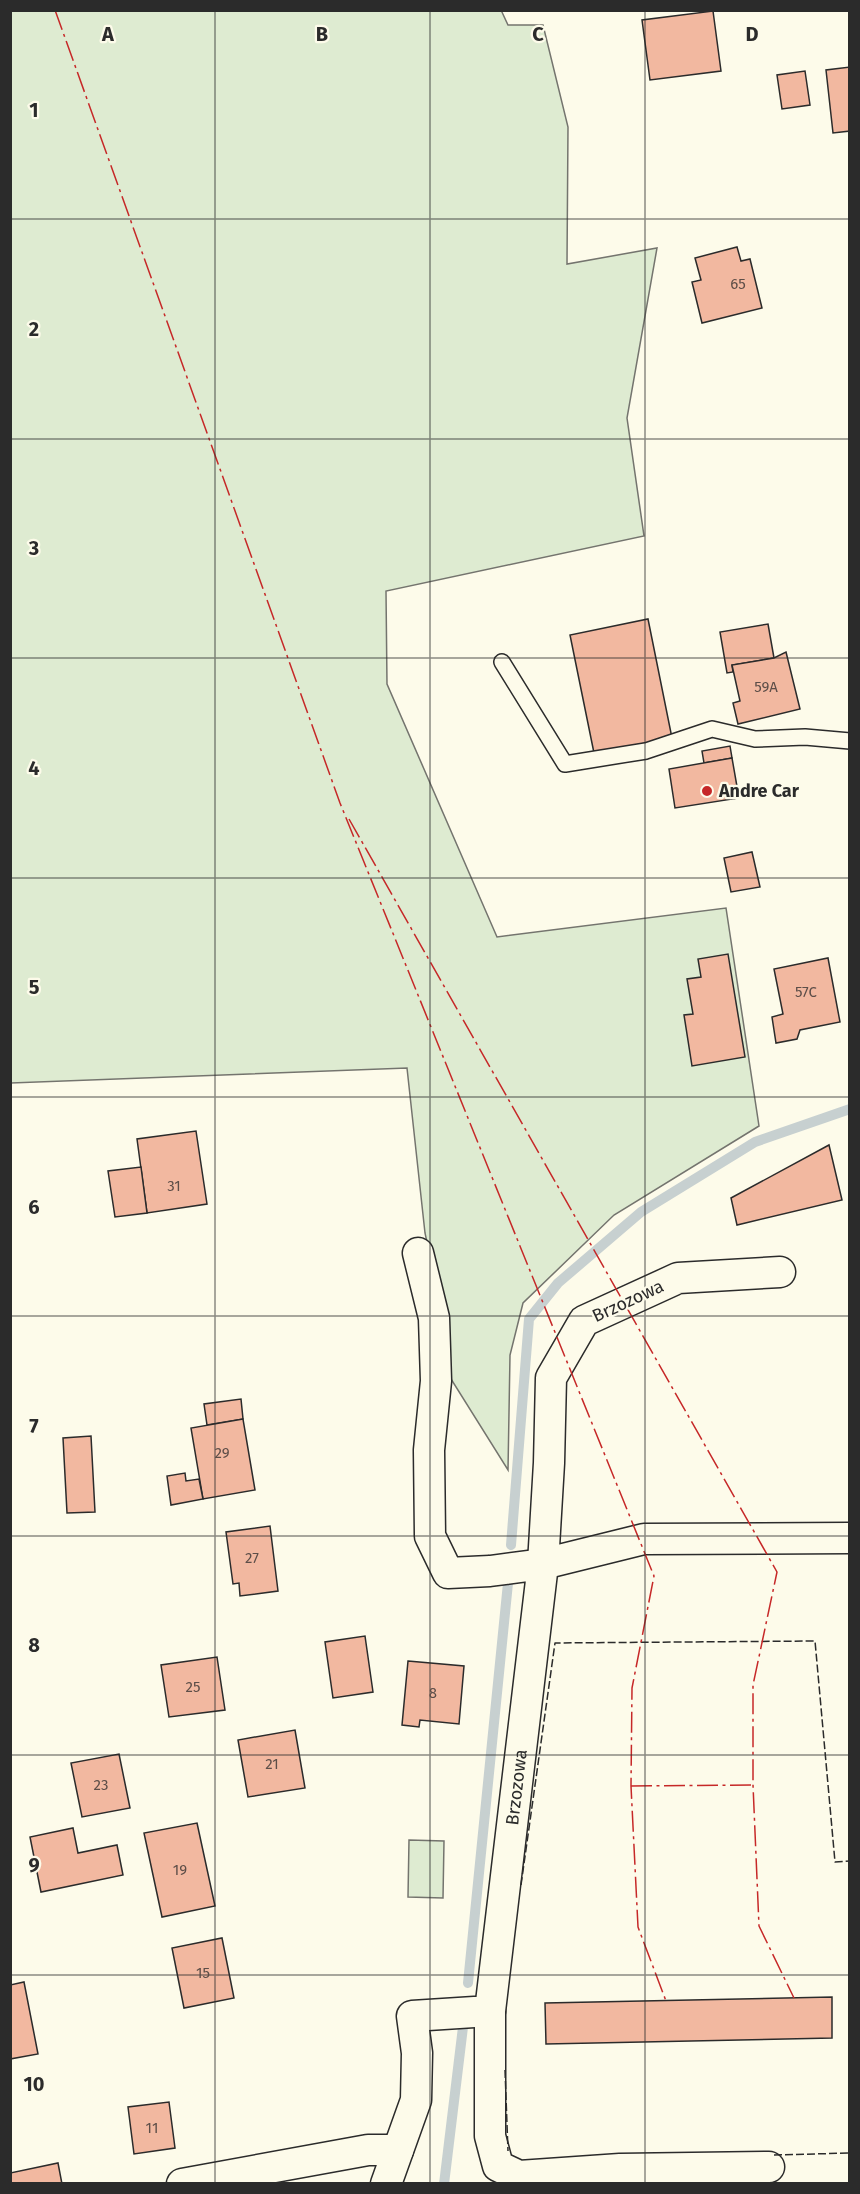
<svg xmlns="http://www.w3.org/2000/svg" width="860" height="2194" font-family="'Fira Sans',sans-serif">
<rect width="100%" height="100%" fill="#fdfbea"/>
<g fill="#deebd1" stroke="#74746e" stroke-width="1.5">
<path d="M 501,10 L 508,25 L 543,25 L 568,127 L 567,264 L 657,248 L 627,418 L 644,536 L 386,591 L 387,684 L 497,937 L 726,908 L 759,1126 L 614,1215 L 523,1303 L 510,1355 L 508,1470 L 446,1371 L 443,1318 L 425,1233 L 407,1068 L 11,1083 L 10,11 Z"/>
<path d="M 409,1840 L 444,1841 L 443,1898 L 408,1897 Z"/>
</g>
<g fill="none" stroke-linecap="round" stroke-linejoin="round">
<g stroke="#c7d0d0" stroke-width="10">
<path d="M 511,1545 L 529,1319 L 558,1283 L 641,1212 L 755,1142 L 850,1109"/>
<path d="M 468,1983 L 508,1583"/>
<path d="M 444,2184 L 463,2027"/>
</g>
</g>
<g fill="#f2b8a0" stroke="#2b2b2b" stroke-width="1.5">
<path d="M 713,11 L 721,71 L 650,80 L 642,20 Z"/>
<path d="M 850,67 L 850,131 L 833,133 L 826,70 Z"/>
<path d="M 805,71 L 810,105 L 782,109 L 777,75 Z"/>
<path d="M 737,247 L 741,261 L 750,259 L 762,308 L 702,323 L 692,282 L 701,280 L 695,258 Z"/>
<path d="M 648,619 L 672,738 L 594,753 L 570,635 Z"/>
<path d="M 768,624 L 774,658 L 732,665 L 733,672 L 727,673 L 720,632 Z"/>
<path d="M 786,652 L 800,709 L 738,724 L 733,703 L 740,701 L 732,665 L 774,658 Z"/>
<path d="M 730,746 L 732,758 L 704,763 L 702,751 Z"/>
<path d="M 732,758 L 739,798 L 675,808 L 669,769 Z"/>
<path d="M 752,852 L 760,887 L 731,892 L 724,858 Z"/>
<path d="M 728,954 L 745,1057 L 692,1066 L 684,1015 L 693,1014 L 687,979 L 701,977 L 698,959 Z"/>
<path d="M 828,958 L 840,1022 L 800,1030 L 797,1039 L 776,1043 L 772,1017 L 783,1014 L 774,969 Z"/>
<path d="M 196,1131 L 207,1204 L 147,1213 L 137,1139 Z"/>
<path d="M 829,1145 L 842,1200 L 737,1225 L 731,1198 Z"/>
<path d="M 141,1167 L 147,1213 L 115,1217 L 108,1171 Z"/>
<path d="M 241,1399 L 243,1419 L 207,1425 L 204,1404 Z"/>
<path d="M 243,1419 L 255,1490 L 203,1499 L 191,1428 Z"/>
<path d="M 91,1436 L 95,1512 L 67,1513 L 63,1438 Z"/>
<path d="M 185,1473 L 186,1481 L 199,1479 L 203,1499 L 171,1505 L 167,1476 Z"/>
<path d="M 270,1526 L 278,1591 L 240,1596 L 239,1583 L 233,1584 L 226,1532 Z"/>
<path d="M 365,1636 L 373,1692 L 333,1698 L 325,1642 Z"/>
<path d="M 217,1657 L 225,1710 L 169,1717 L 161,1665 Z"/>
<path d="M 408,1661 L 464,1666 L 459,1724 L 420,1720 L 419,1727 L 402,1725 Z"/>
<path d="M 295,1730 L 305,1788 L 248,1797 L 238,1740 Z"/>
<path d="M 119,1754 L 130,1808 L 82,1817 L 71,1763 Z"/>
<path d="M 197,1823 L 215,1906 L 162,1917 L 144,1833 Z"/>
<path d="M 73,1828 L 78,1853 L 117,1845 L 123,1875 L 41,1892 L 30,1837 Z"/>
<path d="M 222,1938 L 234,1998 L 184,2008 L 172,1948 Z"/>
<path d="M 24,1982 L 38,2054 L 10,2059 L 10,1985 Z"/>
<path d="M 832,1997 L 832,2038 L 546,2044 L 545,2003 Z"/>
<path d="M 169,2102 L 175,2148 L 134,2154 L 128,2107 Z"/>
<path d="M 58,2163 L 62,2184 L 10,2184 L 10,2173 Z"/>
</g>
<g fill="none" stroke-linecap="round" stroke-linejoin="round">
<defs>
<path id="lane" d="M 502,662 L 565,764 L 646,751 L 712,729 L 755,739 L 805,737 L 850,741"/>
<g id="street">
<path d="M 780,1272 L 678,1278 L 584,1321 L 551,1378 L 549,1463 L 543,1564 L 644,1539 L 850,1538"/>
<path d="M 490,2011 L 490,2136 L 498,2166 L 519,2176 L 620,2169 L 769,2167"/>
<path d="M 182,2184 L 368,2150 L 398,2150"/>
<path id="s1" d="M 386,2184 L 416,2100 L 417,2053 L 412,2016 L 490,2011 L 543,1564 L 490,1571 L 448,1573 L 430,1536 L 429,1450 L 436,1381 L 434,1318 L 418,1253"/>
</g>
</defs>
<use href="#lane" stroke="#2b2b2b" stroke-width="18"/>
<use href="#street" stroke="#2b2b2b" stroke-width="33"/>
<use href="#lane" stroke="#fdfbea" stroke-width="15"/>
<use href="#street" stroke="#fdfbea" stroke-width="30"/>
<g stroke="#2b2b2b" stroke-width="1.5" stroke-dasharray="8 3" stroke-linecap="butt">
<path d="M 521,1885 L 555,1643 L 815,1641 L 835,1862 L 850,1861"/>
<path d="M 505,2070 L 508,2151"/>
<path d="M 774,2155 L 850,2153"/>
</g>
<g stroke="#c62828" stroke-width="1.5" stroke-dasharray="21 4.5 3 4.5" stroke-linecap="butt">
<path d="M 55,10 L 340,803 L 654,1576 L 632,1688 L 631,1786 L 638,1927 L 666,2001"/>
<path d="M 349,819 L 777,1572 L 753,1685 L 753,1785 L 759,1926 L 794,1998"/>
<path d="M 631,1786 L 753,1785"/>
</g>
</g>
<path fill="none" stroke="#2b2b2b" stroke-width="1.5" stroke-opacity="0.55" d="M 215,10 L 215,2184M 430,10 L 430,2184M 645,10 L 645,2184M 10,219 L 850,219M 10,439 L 850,439M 10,658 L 850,658M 10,878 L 850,878M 10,1097 L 850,1097M 10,1316 L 850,1316M 10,1536 L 850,1536M 10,1755 L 850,1755M 10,1975 L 850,1975"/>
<circle fill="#c62828" stroke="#fdfbea" stroke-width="2" cx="707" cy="791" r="6"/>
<g text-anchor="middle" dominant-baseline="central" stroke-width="4.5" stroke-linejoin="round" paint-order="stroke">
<g font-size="15" fill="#5d4e48">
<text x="738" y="284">65</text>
<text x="766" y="687">59A</text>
<text x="806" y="992">57C</text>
<text x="174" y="1186">31</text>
<text x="222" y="1453">29</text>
<text x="252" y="1558">27</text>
<text x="193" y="1687">25</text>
<text x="433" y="1693">8</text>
<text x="272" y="1764">21</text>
<text x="101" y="1785">23</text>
<text x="180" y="1870">19</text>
<text x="203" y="1973">15</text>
<text x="152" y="2128">11</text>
</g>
<g font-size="18" font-weight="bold" fill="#2b2b2b" stroke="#fdfbea" text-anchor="start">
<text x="719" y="791">Andre Car</text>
</g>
<g font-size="18" fill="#2b2b2b" stroke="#fdfbea">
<text transform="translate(628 1301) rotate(-25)">Brzozowa</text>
<text stroke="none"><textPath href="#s1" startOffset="477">Brzozowa</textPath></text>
</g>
</g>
<g font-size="20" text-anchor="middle" font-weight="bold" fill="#2b2b2b" stroke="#fdfbea" stroke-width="4.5" stroke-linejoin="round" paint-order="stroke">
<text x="108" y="41">A</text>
<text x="322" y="41">B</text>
<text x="538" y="41">C</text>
<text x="752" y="41">D</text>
<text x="34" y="117">1</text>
<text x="34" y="336">2</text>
<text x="34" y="555">3</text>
<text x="34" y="775">4</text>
<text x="34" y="994">5</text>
<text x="34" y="1214">6</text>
<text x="34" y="1433">7</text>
<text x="34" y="1652">8</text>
<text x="34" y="1872">9</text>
<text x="34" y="2091">10</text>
</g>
<rect width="860" height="2194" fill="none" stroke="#2b2b2b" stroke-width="24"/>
</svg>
